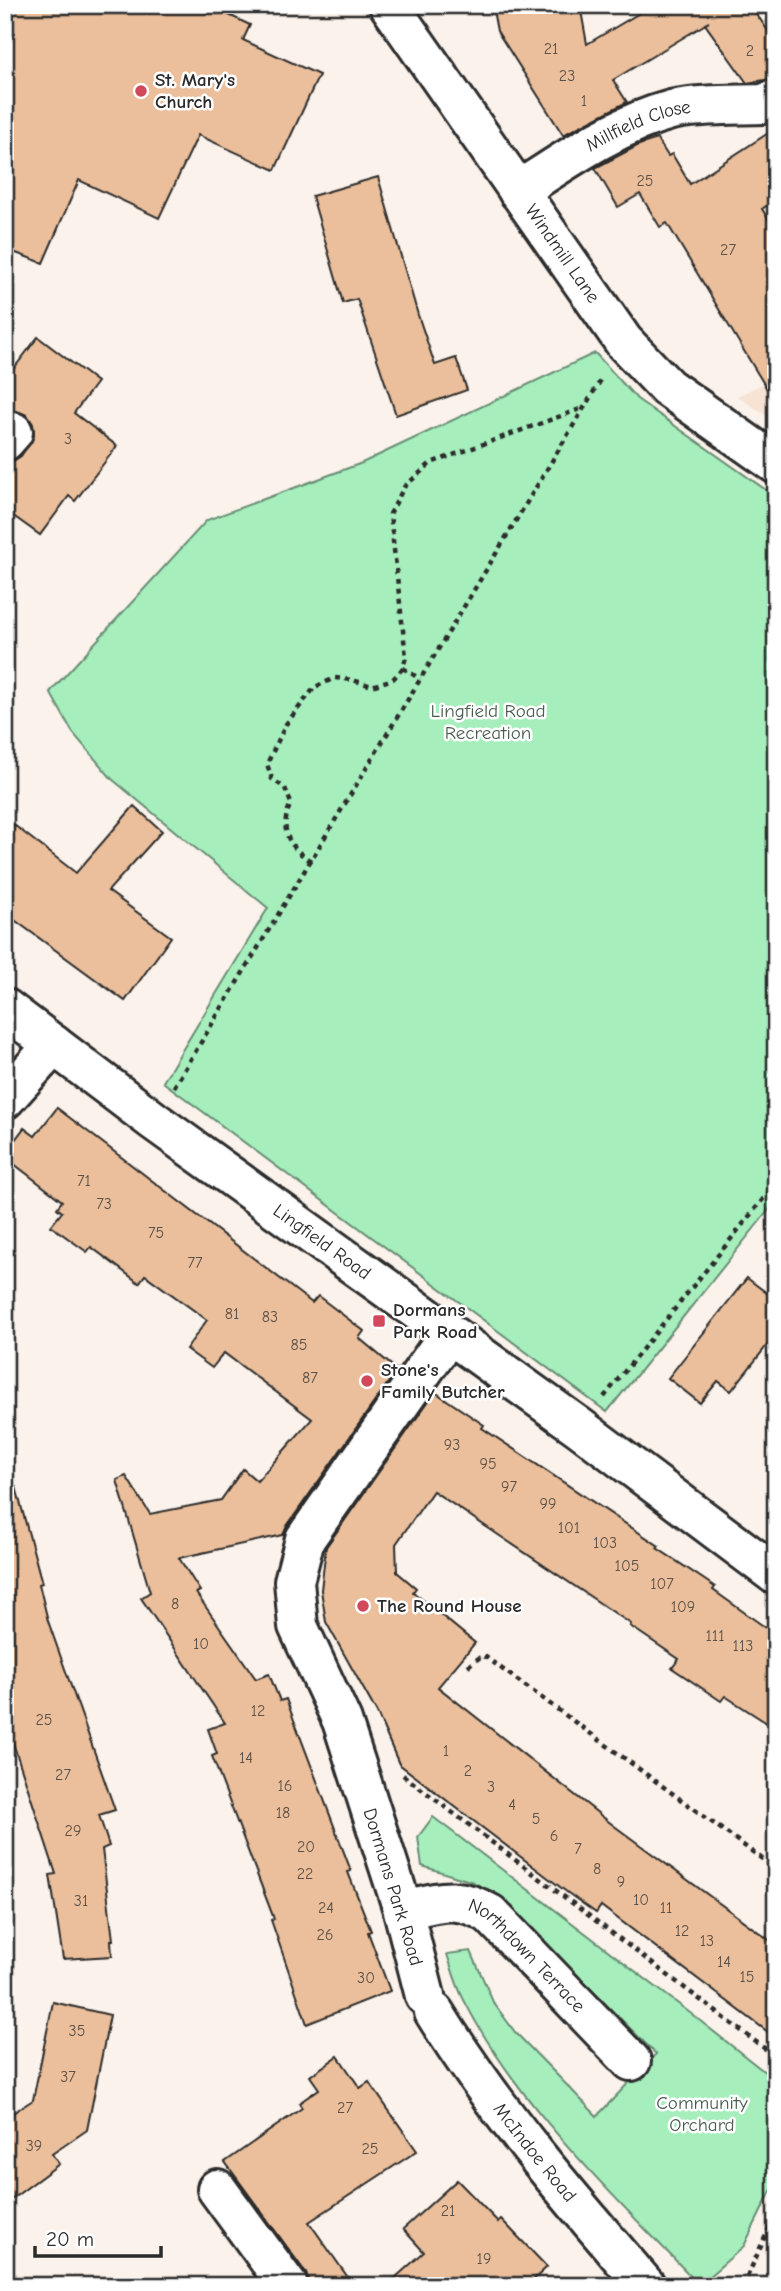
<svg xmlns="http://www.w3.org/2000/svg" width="781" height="2291" font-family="'Comic Neue',sans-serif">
<rect width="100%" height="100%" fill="#fbf2eb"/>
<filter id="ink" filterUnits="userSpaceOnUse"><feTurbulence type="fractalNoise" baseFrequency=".0143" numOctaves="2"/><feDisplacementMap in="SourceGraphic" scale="14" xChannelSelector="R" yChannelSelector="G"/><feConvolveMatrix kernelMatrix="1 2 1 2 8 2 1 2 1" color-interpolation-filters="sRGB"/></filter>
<g filter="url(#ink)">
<path fill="#f6e3d3" d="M 776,378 L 776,422 L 737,396 Z"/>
<g fill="#a6efbd" stroke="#688d74" stroke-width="2">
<path d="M 595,353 L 637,399 L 776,497 L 776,1201 L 607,1412 L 163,1082 L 268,908 L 112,779 L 73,733 L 50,692 L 207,520 L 362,463 Z"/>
<path d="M 433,1817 L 694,2016 L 776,2081 L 776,2181 L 744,2246 L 699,2285 C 617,2198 518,2107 464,2000 C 456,1985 452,1969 447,1954 L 471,1951 L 493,2002 L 515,2032 L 597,2116 L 656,2054 L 497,1896 L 473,1882 L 422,1866 L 418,1837 Z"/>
</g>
<g fill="#ebbf9b" stroke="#2b2b2b" stroke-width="2">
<path d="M 5,5 L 208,5 L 250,25 L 243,40 L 319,75 L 275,170 L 198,135 L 159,218 L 79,180 L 43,263 L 5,249 Z"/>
<path d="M 492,5 L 580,5 L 587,44 L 653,5 L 750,5 L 776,42 L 776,78 L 747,83 L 705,24 L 709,22 L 613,80 L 627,102 L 563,135 L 497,31 Z"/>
<path d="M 776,128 L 776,199 L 762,209 L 776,231 L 776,404 L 667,223 L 660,227 L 640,194 L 618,207 L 595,168 L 639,145 L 657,139 L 668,156 L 672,154 L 690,184 Z"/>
<path d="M 378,177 L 418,315 L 435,365 L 456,358 L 467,390 L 396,415 L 357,299 L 343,303 L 312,196 Z"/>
<path d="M 38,337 L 97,382 L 74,413 L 117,446 L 75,501 L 69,496 L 40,535 L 5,510 L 5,462 L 13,461 L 21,456 L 34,436 L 33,424 L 27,415 L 17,411 L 5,412 L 5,380 Z"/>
<path d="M 134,806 L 162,831 L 108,891 L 171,937 L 125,1001 L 5,913 L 5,818 L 76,873 Z"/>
<path d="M 57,1108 L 312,1303 L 318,1296 L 364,1331 L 359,1338 L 397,1370 L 287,1526 L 283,1535 L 179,1558 L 200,1591 L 196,1593 L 256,1679 L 269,1674 L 280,1701 L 286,1699 L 351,1871 L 348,1872 L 371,1931 L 368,1932 L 390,1991 L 307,2024 L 271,1920 L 274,1919 L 212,1756 L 217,1754 L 208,1729 L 225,1723 L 141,1598 L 150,1592 L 117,1480 L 126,1476 L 150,1514 L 221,1500 L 243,1469 L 257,1481 L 312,1419 L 224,1353 L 212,1368 L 186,1349 L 207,1320 L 145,1275 L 139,1283 L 91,1247 L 87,1252 L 51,1226 L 62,1212 L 57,1208 L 62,1201 L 5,1157 L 5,1153 L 24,1128 L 35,1136 Z"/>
<path d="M 747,1278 L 776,1300 L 776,1334 L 731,1391 L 718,1381 L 700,1403 L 668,1378 Z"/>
<path d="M 435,1392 L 484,1425 L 482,1428 L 659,1546 L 657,1548 L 715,1587 L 713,1590 L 776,1635 L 776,1729 L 725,1696 L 721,1701 L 672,1668 L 679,1659 L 630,1626 L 631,1624 L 433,1491 L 396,1544 L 397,1572 L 416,1588 L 413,1592 L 475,1643 L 438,1687 L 613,1825 L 776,1945 L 776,2038 L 601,1906 L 596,1913 L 568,1893 L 399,1764 L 377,1713 L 326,1622 L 321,1590 L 326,1547 Z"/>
<path d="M 16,1487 L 42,1583 L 39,1584 L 48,1621 L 115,1810 L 99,1815 L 109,1846 L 102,1849 L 113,1940 L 111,1940 L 112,1956 L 63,1959 L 50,1875 L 56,1874 L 12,1740 L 5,1742 L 5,1488 Z"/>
<path d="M 53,2002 L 110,2015 L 87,2130 L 52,2154 L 59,2164 L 5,2204 L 5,2118 L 33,2100 Z"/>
<path d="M 338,2056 L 360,2088 L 369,2082 L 417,2151 L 309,2222 L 354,2286 L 311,2286 L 306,2273 L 225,2162 L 302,2108 L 299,2103 L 319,2089 L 310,2076 Z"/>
<path d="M 457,2180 L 498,2222 L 501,2219 L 547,2267 L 527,2286 L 386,2286 L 424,2252 L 403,2229 Z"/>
</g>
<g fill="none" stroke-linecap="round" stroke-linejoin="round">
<defs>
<g id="minor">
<path id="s1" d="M 389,5 L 624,342 L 667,387 L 776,464"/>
<path id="s2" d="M 518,191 C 566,160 615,125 671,110 C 696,104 736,105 763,104 L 776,99"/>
<path d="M 5,441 L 13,432"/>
<path id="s3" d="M 5,1008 L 154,1121 L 579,1427 L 776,1575"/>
<path d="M 5,1099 L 54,1045"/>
<path id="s4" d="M 403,1910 C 439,1902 456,1894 490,1914 L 631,2061"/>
<path d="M 425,1996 L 403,1910 L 342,1721 L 298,1626 L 294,1581 L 305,1539 L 449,1334"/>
<path id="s5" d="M 434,2012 C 495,2111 571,2199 646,2286"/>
<path d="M 217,2189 L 288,2286"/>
</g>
</defs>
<use href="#minor" stroke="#2b2b2b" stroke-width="44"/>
<g stroke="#2b2b2b" stroke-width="4.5" stroke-dasharray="5 5" stroke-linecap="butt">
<path d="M 403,668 L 420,679"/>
<path d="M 311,861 C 287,846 279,829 291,803 L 285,788 L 272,779 L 267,764 L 286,724 L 315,687 L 335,678 L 353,680 L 372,686 L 393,679 L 403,668 L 406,657 L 390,514 L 404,487 L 431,463 L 583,408"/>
<path d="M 174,1087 L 602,378"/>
<path d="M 604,1397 L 776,1183"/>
<path d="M 468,1666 L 483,1655 L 776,1869"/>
<path d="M 403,1775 L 776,2057"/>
<path d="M 743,2286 L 776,2213"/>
</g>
<use href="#minor" stroke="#fff" stroke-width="38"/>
</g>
</g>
<g fill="#d1495b" stroke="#fff" stroke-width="2.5">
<circle cx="141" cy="91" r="7"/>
<rect x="372" y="1314" width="14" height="14" rx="3.5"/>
<circle cx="367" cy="1381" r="7"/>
<circle cx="363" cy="1606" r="7"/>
</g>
<g text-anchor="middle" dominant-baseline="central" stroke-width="5" stroke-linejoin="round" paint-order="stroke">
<g font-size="16" fill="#5b5047">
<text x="551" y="49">21</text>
<text x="750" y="51">2</text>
<text x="567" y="76">23</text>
<text x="584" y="101">1</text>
<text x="645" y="181">25</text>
<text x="728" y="250">27</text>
<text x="68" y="439">3</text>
<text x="84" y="1181">71</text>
<text x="104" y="1204">73</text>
<text x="156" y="1233">75</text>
<text x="195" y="1263">77</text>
<text x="232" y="1314">81</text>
<text x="270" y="1317">83</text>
<text x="299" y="1345">85</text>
<text x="310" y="1378">87</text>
<text x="452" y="1445">93</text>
<text x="488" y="1464">95</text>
<text x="509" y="1487">97</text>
<text x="548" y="1504">99</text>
<text x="569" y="1528">101</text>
<text x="605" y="1543">103</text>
<text x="627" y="1566">105</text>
<text x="662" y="1584">107</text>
<text x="175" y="1604">8</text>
<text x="683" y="1607">109</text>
<text x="715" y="1636">111</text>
<text x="201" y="1644">10</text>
<text x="743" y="1646">113</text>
<text x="258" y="1711">12</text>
<text x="44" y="1720">25</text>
<text x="446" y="1751">1</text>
<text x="246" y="1758">14</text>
<text x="468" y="1771">2</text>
<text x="63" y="1775">27</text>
<text x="285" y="1786">16</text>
<text x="491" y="1787">3</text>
<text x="512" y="1805">4</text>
<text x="283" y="1813">18</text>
<text x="536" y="1819">5</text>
<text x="73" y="1831">29</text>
<text x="554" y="1836">6</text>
<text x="306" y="1847">20</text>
<text x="578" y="1849">7</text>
<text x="597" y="1869">8</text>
<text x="305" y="1874">22</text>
<text x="621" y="1882">9</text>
<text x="641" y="1900">10</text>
<text x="81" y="1901">31</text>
<text x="326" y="1908">24</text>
<text x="666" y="1908">11</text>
<text x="682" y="1931">12</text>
<text x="325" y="1935">26</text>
<text x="707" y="1941">13</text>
<text x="724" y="1962">14</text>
<text x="747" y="1977">15</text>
<text x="366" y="1978">30</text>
<text x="77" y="2031">35</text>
<text x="68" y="2077">37</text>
<text x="345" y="2108">27</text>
<text x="34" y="2146">39</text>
<text x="370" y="2149">25</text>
<text x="448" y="2211">21</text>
<text x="484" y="2259">19</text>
</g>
<g font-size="19" font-weight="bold" fill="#2b2b2b" stroke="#fff" text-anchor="start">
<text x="155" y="80">St. Mary's<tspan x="155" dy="22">Church</tspan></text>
<text x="393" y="1310">Dormans<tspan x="393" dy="22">Park Road</tspan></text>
<text x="381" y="1370">Stone's<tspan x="381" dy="22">Family Butcher</tspan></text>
<text x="377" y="1606">The Round House</text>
</g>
<g font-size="19" fill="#2b2b2b" stroke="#fff">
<text stroke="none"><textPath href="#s2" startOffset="138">Millfield Close</textPath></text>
<text stroke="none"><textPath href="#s1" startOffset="303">Windmill Lane</textPath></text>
<text stroke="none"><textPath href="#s3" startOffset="394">Lingfield Road</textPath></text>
<text transform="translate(393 1887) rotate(73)">Dormans Park Road</text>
<text stroke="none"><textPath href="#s4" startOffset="145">Northdown Terrace</textPath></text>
<text stroke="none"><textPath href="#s5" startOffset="173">McIndoe Road</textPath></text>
</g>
<g font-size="19" fill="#4a5c50" stroke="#fff">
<text x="488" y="711">Lingfield Road<tspan x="488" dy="22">Recreation</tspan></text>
<text x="702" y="2103">Community<tspan x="702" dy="22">Orchard</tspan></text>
</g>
</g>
<rect width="781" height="2291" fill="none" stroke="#fff" stroke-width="28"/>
<rect x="14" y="14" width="753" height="2263" fill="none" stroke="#2b2b2b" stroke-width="2.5" filter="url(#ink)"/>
<path d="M35 2246v10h126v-10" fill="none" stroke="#2b2b2b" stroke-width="3.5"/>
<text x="46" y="2246" font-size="21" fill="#2b2b2b" stroke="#ffffff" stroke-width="5" paint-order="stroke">20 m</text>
</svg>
